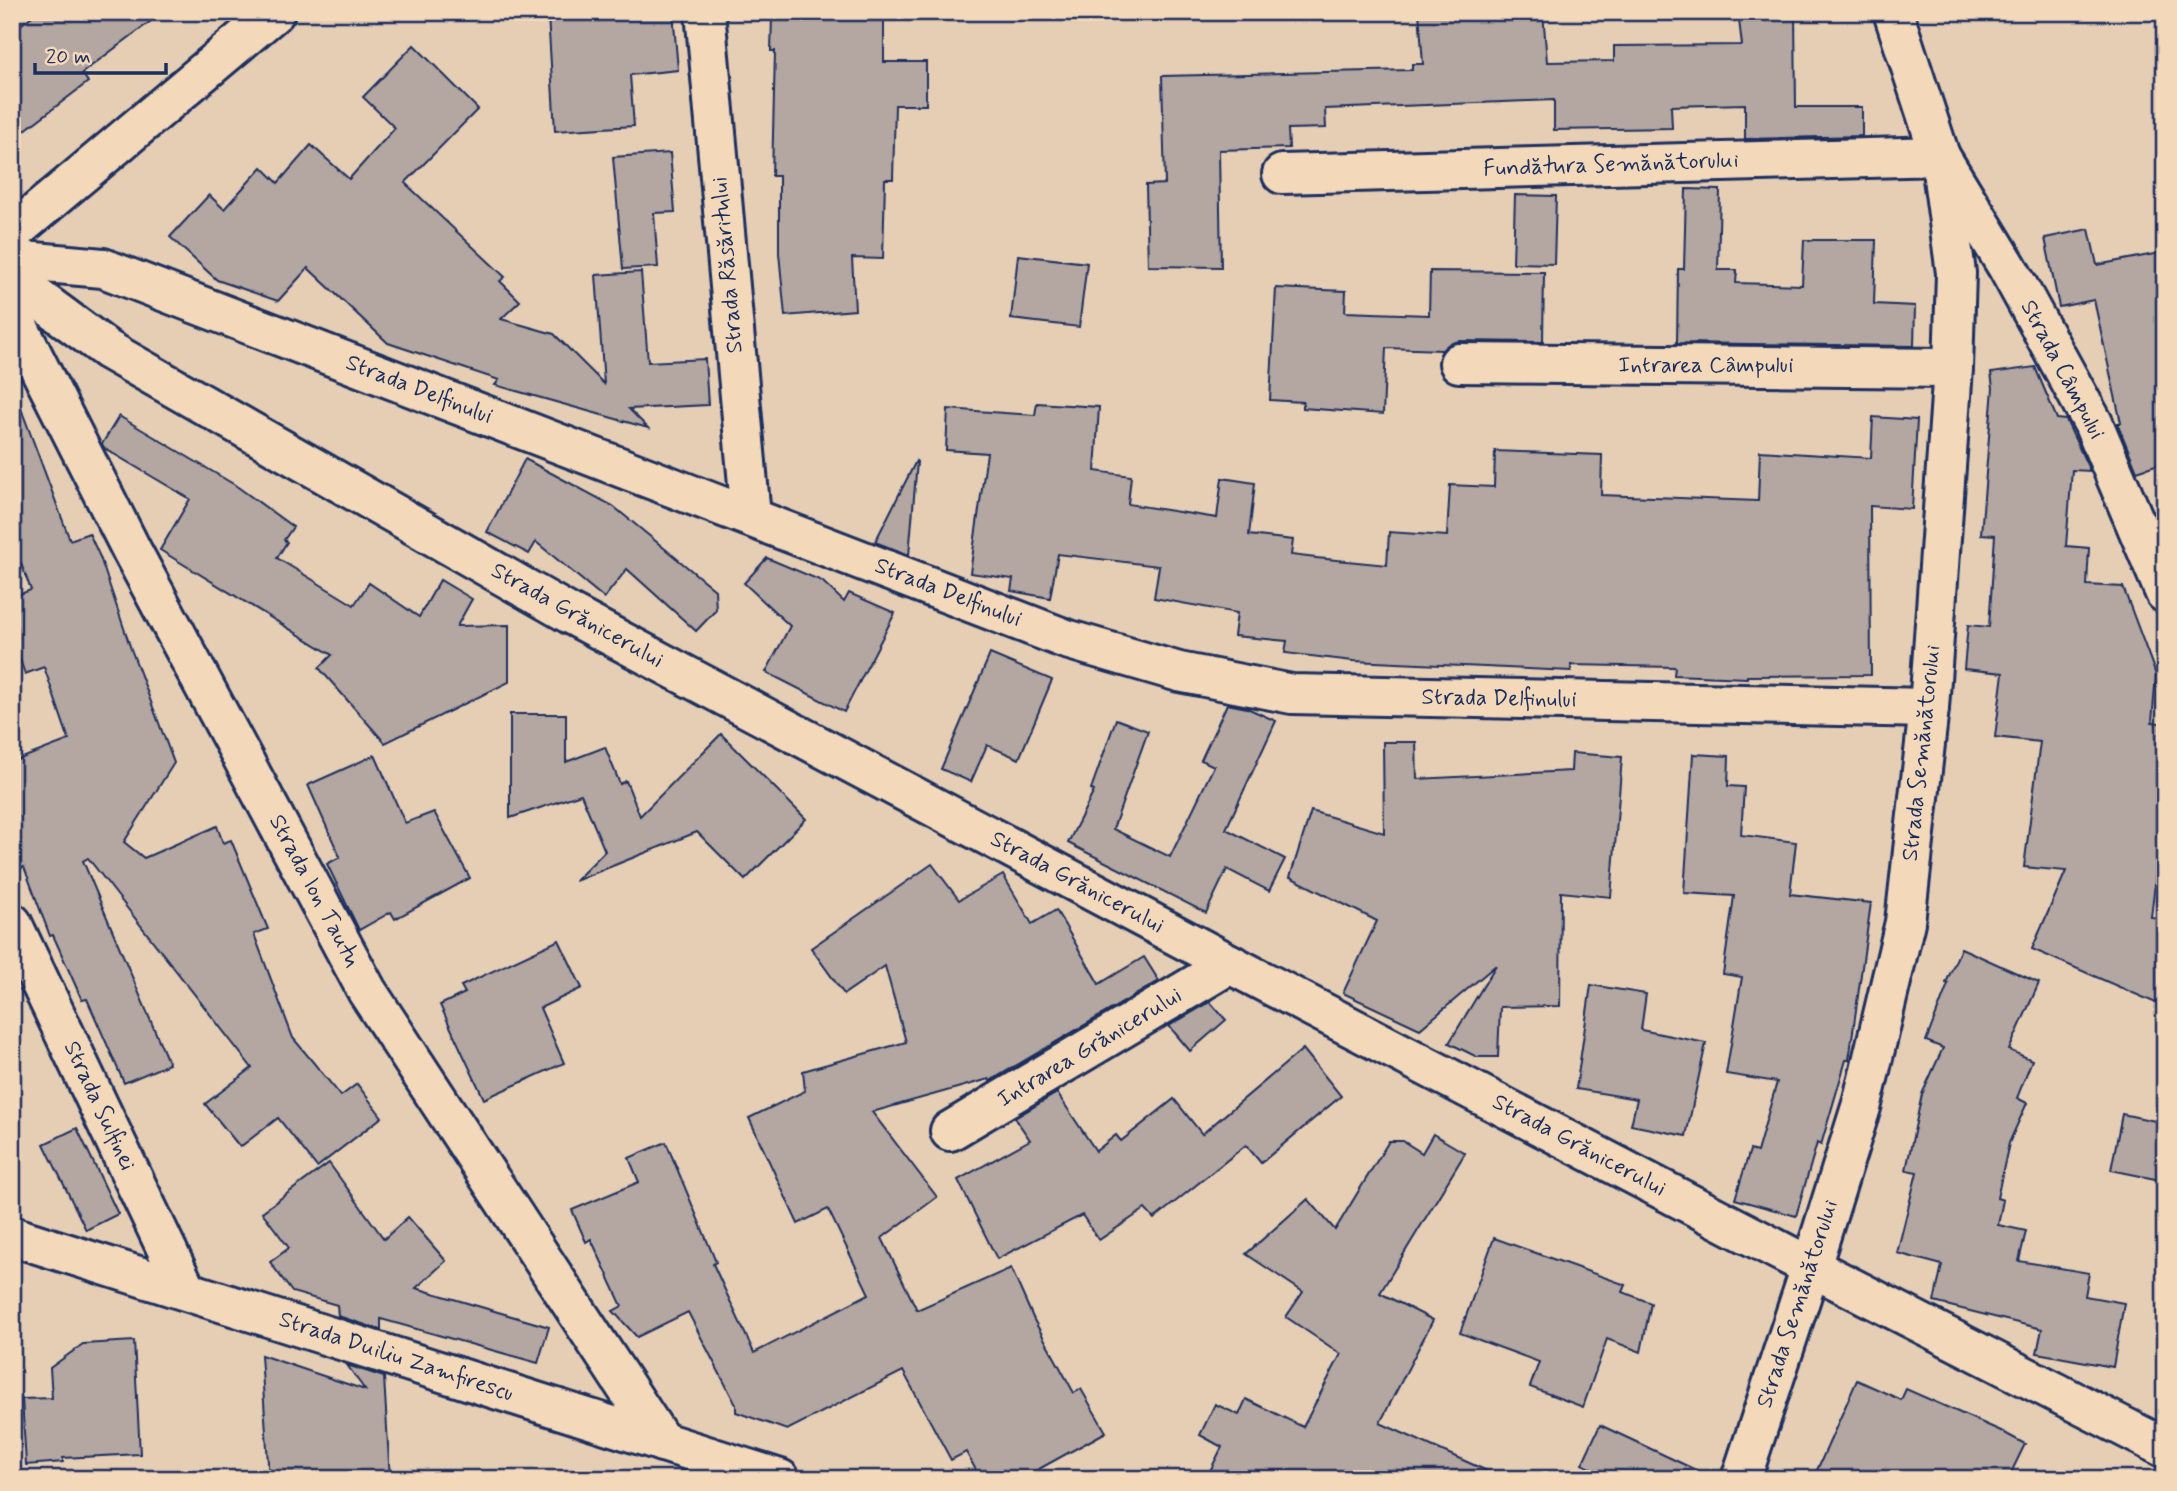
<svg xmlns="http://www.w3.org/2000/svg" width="2177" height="1491" font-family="Mynerve,sans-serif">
<rect width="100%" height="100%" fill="#e6ceb5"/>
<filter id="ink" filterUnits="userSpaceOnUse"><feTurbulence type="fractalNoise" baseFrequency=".0143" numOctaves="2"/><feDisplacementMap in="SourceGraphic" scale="14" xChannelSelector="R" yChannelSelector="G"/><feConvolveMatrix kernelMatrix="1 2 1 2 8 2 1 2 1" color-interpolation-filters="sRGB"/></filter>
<g filter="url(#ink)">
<g fill="#b4a6a0" stroke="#1b2f5e" stroke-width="2">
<path d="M 37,12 L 163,12 L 82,73 L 88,82 L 12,140 L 12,32 Z"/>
<path d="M 580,12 L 673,12 L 678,70 L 630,75 L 634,126 L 555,131 L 548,15 Z"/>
<path d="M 790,12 L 884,12 L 884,62 L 926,62 L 926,105 L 895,105 L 893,179 L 885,179 L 883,259 L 852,258 L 855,310 L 785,316 L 779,253 L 779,176 L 772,176 L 775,51 L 771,51 L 772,17 L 790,17 Z"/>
<path d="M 1419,12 L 1543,12 L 1547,62 L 1614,61 L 1614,46 L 1742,45 L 1738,12 L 1795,12 L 1796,107 L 1862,107 L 1862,136 L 1745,139 L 1745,104 L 1671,106 L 1672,128 L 1554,130 L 1554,100 L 1325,109 L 1326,128 L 1288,129 L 1289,148 L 1219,150 L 1221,267 L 1148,266 L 1146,185 L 1165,184 L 1162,76 L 1412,70 L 1412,64 L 1423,64 Z"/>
<path d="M 414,45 L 478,109 L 405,183 L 505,277 L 500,281 L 520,301 L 501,319 L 554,334 L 604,384 L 596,275 L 641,272 L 648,362 L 705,359 L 708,405 L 629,409 L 648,428 L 495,385 L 499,380 L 388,343 L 308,268 L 278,301 L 217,280 L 170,237 L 209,195 L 224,209 L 262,167 L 278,183 L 311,145 L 349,179 L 395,128 L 363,97 Z"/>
<path d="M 670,153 L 675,212 L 654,213 L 658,267 L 623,269 L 613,157 Z"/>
<path d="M 1686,189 L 1720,190 L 1718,270 L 1737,270 L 1736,283 L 1802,285 L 1804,240 L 1876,240 L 1874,304 L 1915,306 L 1914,346 L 1677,343 L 1678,269 L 1684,269 Z"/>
<path d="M 1515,195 L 1556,196 L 1554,264 L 1513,263 Z"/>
<path d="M 2089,229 L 2097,265 L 2165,252 L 2165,462 L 2137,471 L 2117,423 L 2121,423 L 2094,300 L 2059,307 L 2045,238 Z"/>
<path d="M 1018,255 L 1087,263 L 1079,327 L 1011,319 Z"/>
<path d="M 1430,271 L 1544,272 L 1543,342 L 1459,341 L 1449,344 L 1442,350 L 1386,348 L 1383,414 L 1303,408 L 1303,402 L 1270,400 L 1276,288 L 1346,291 L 1345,312 L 1429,315 Z"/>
<path d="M 2035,367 L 2057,419 L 2066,420 L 2090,471 L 2072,470 L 2066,546 L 2089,548 L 2087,585 L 2123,587 L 2156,675 L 2152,722 L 2165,724 L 2165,825 L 2162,824 L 2151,917 L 2165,919 L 2165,1007 L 2032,949 L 2066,871 L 2024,867 L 2040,742 L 1995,737 L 2003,673 L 1964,669 L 1968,625 L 1989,627 L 1995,535 L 1981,534 L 1993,388 L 1991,373 Z"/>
<path d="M 16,395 L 70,540 L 89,533 L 100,557 L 131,649 L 174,763 L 124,842 L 144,858 L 217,826 L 223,843 L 231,840 L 268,929 L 254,934 L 293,1038 L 341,1096 L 357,1084 L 382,1117 L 317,1167 L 278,1118 L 240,1147 L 205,1104 L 252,1068 L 88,858 L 83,861 L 169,1064 L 124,1083 L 87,999 L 82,1000 L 53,935 L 50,936 L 24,867 L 12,872 L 12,762 L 69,740 L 44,667 L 25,674 L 12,637 L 12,597 L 31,590 L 12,540 L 12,396 Z"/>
<path d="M 1037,403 L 1099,407 L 1095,471 L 1131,476 L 1128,504 L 1217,518 L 1222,478 L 1255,483 L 1249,535 L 1293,540 L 1291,555 L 1316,558 L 1387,565 L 1389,532 L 1447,536 L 1450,485 L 1494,487 L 1495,451 L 1602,455 L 1601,495 L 1758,501 L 1760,451 L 1871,458 L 1873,417 L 1917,420 L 1912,509 L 1870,506 L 1871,675 L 1747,676 L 1747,678 L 1674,675 L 1675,667 L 1571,665 L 1571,671 L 1353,661 L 1285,653 L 1287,641 L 1234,636 L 1237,613 L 1154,598 L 1159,566 L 1058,554 L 1050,598 L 1011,591 L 1013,579 L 970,573 L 987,453 L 946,450 L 948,409 L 1035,415 Z"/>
<path d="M 119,416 L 235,485 L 293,527 L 284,540 L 287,542 L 277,558 L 354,605 L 369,583 L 419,617 L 440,580 L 472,599 L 457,626 L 509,625 L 509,682 L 385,743 L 319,668 L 332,655 L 160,550 L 190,499 L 104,448 L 102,444 Z"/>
<path d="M 525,459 L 613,506 L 715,590 L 716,610 L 696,631 L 627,569 L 604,598 L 536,542 L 529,554 L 487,532 Z"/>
<path d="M 916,461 L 917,462 L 909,555 L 875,542 Z"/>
<path d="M 767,558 L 822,581 L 844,602 L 849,593 L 895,613 L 844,712 L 766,672 L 790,626 L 744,583 Z"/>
<path d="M 990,654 L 1052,680 L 1019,759 L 987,745 L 971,782 L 941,769 Z"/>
<path d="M 1227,704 L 1247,708 L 1276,721 L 1226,829 L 1285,859 L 1269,891 L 1227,869 L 1206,913 L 1068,843 L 1094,791 L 1091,789 L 1116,719 L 1148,731 L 1113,829 L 1170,857 L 1214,766 L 1201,760 Z"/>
<path d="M 510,714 L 566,714 L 566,762 L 605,747 L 620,784 L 626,781 L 640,816 L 721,734 L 806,819 L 745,880 L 697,832 L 575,881 L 605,851 L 581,794 L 510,818 Z"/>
<path d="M 1383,742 L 1416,742 L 1417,779 L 1571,771 L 1572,753 L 1622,757 L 1611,897 L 1561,892 L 1560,1006 L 1500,1007 L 1498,1057 L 1477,1057 L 1449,1043 L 1496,965 L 1420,1029 L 1343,993 L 1377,921 L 1290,877 L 1311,811 L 1384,833 Z"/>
<path d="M 1693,754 L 1729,756 L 1728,786 L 1744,787 L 1741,835 L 1796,842 L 1790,894 L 1871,903 L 1849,1060 L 1846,1060 L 1821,1145 L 1817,1143 L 1796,1216 L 1735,1199 L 1750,1150 L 1757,1152 L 1777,1082 L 1726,1074 L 1742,977 L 1723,974 L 1734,896 L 1684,893 Z"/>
<path d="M 375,755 L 405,823 L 434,812 L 470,878 L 395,919 L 391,912 L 359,930 L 327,864 L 340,857 L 308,785 Z"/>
<path d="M 932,864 L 959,900 L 1003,875 L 1032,924 L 1056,910 L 1099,984 L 1144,957 L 1159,981 L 990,1081 L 989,1079 L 872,1112 L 937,1197 L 882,1238 L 917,1310 L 1011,1268 L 1034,1320 L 1074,1393 L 1081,1389 L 1106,1432 L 1021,1479 L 981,1479 L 966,1452 L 951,1460 L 903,1371 L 787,1430 L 736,1412 L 736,1405 L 688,1312 L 637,1337 L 613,1311 L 622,1306 L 591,1239 L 586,1242 L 572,1210 L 639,1182 L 629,1158 L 666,1142 L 716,1262 L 713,1264 L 754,1353 L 869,1294 L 828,1209 L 798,1224 L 749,1118 L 805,1091 L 803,1071 L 906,1042 L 885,966 L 844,994 L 811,948 Z"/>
<path d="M 559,940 L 582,988 L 540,1008 L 564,1063 L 484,1099 L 440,1005 L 465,993 L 461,986 Z"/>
<path d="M 1961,948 L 2039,983 L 2009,1050 L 2032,1060 L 2017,1098 L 2027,1103 L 2009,1143 L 1997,1198 L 2003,1200 L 1998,1225 L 2026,1231 L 2019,1261 L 2089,1273 L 2085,1296 L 2124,1303 L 2113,1367 L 2037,1353 L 2042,1329 L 1934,1302 L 1942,1265 L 1897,1253 L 1917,1172 L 1906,1170 L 1922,1094 L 1943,1048 L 1926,1041 L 1948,984 L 1946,983 Z"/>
<path d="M 1591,985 L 1646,994 L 1641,1030 L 1706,1043 L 1686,1136 L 1631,1125 L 1637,1099 L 1576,1089 Z"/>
<path d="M 1210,1002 L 1226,1020 L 1190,1051 L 1169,1026 Z"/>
<path d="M 1303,1049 L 1341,1096 L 1261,1163 L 1246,1145 L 1154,1219 L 1145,1209 L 1099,1240 L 1082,1215 L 997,1259 L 958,1180 L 1030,1140 L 1015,1118 L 1057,1093 L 1096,1151 L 1116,1135 L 1121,1141 L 1174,1099 L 1202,1134 Z"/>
<path d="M 2122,1114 L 2165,1123 L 2165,1181 L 2111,1170 Z"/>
<path d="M 77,1128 L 118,1214 L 86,1230 L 44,1144 Z"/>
<path d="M 1433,1134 L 1465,1153 L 1380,1293 L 1433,1320 L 1380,1423 L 1505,1479 L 1206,1479 L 1222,1447 L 1200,1435 L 1215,1404 L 1239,1415 L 1246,1399 L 1303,1427 L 1341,1354 L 1286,1317 L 1303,1292 L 1246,1254 L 1308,1199 L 1335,1230 L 1389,1141 L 1403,1141 L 1422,1153 Z"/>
<path d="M 329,1163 L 384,1239 L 408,1217 L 446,1261 L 416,1288 L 549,1327 L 538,1363 L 381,1319 L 381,1330 L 338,1316 L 337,1305 L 292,1292 L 270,1262 L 289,1248 L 262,1212 Z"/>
<path d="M 1494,1238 L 1626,1285 L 1623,1292 L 1651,1303 L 1641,1352 L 1607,1339 L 1583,1407 L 1530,1387 L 1539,1362 L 1460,1333 Z"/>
<path d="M 134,1341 L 140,1454 L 63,1458 L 63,1462 L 26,1465 L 22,1399 L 52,1398 L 50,1368 L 83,1344 Z"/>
<path d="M 261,1355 L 365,1390 L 347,1365 L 384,1377 L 390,1479 L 269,1479 Z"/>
<path d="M 1857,1380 L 1901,1400 L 1906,1389 L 2001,1431 L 2025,1444 L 2008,1479 L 1813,1479 Z"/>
<path d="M 1600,1425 L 1715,1479 L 1614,1479 L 1582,1464 Z"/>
</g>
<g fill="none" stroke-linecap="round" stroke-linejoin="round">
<defs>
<g id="street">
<path d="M 705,12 L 751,517"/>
<path d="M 1282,174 L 1940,156 L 2008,268 L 2093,423 L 2165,593"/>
<path d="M 12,233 L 275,12"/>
<path d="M 12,260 L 103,268 L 1066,639 L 1179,672 L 1292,694 L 1929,708"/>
<path d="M 12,279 L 108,350 L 570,614 L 1230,964 L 1811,1267 L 2165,1448"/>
<path d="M 12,314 L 132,551 L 367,991 L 662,1442"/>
<path d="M 1459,363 L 1953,368"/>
<path d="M 12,923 L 186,1290"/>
<path d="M 950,1131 L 1230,964"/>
<path d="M 12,1236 L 780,1479"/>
<path d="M 1741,1479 L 1811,1267 L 1862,1104 L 1905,922 L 1929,708 L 1953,368 L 1956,273 L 1940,156 L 1893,12"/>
</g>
</defs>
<use href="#street" stroke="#1b2f5e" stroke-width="44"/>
<use href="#street" stroke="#f3d8ba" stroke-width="38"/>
</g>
</g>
<g text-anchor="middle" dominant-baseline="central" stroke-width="5" stroke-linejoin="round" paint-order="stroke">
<g font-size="23" fill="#1b2f5e" stroke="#f3d8ba">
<text transform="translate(1611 165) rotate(-2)">Fundătura Semănătorului</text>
<text transform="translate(728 265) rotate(-95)">Strada Răsăritului</text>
<text x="1706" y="366">Intrarea Câmpului</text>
<text transform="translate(2062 370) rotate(62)">Strada Câmpului</text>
<text transform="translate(419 390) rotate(21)">Strada Delfinului</text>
<text transform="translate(948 593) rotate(21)">Strada Delfinului</text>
<text transform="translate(577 616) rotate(29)">Strada Grănicerului</text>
<text transform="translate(1499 699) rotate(1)">Strada Delfinului</text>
<text transform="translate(1922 753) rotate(-84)">Strada Semănătorului</text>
<text transform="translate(1077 883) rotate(28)">Strada Grănicerului</text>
<text transform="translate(314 891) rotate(62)">Strada Ion Tautu</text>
<text transform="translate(1090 1048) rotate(-31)">Intrarea Grănicerului</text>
<text transform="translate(99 1106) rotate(65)">Strada Sulfinei</text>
<text transform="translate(1579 1146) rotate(28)">Strada Grănicerului</text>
<text transform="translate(1798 1304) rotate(-72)">Strada Semănătorului</text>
<text transform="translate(396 1357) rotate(18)">Strada Duiliu Zamfirescu</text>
</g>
</g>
<rect width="2177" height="1491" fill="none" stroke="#f3d8ba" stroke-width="42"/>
<rect x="21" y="21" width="2135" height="1449" fill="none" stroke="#1b2f5e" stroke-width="2.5" filter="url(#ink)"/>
<path d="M35 63v10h131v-10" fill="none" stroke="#1b2f5e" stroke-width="3.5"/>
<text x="46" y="63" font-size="21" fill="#1b2f5e" stroke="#f3d8ba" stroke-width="5" paint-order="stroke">20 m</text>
</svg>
